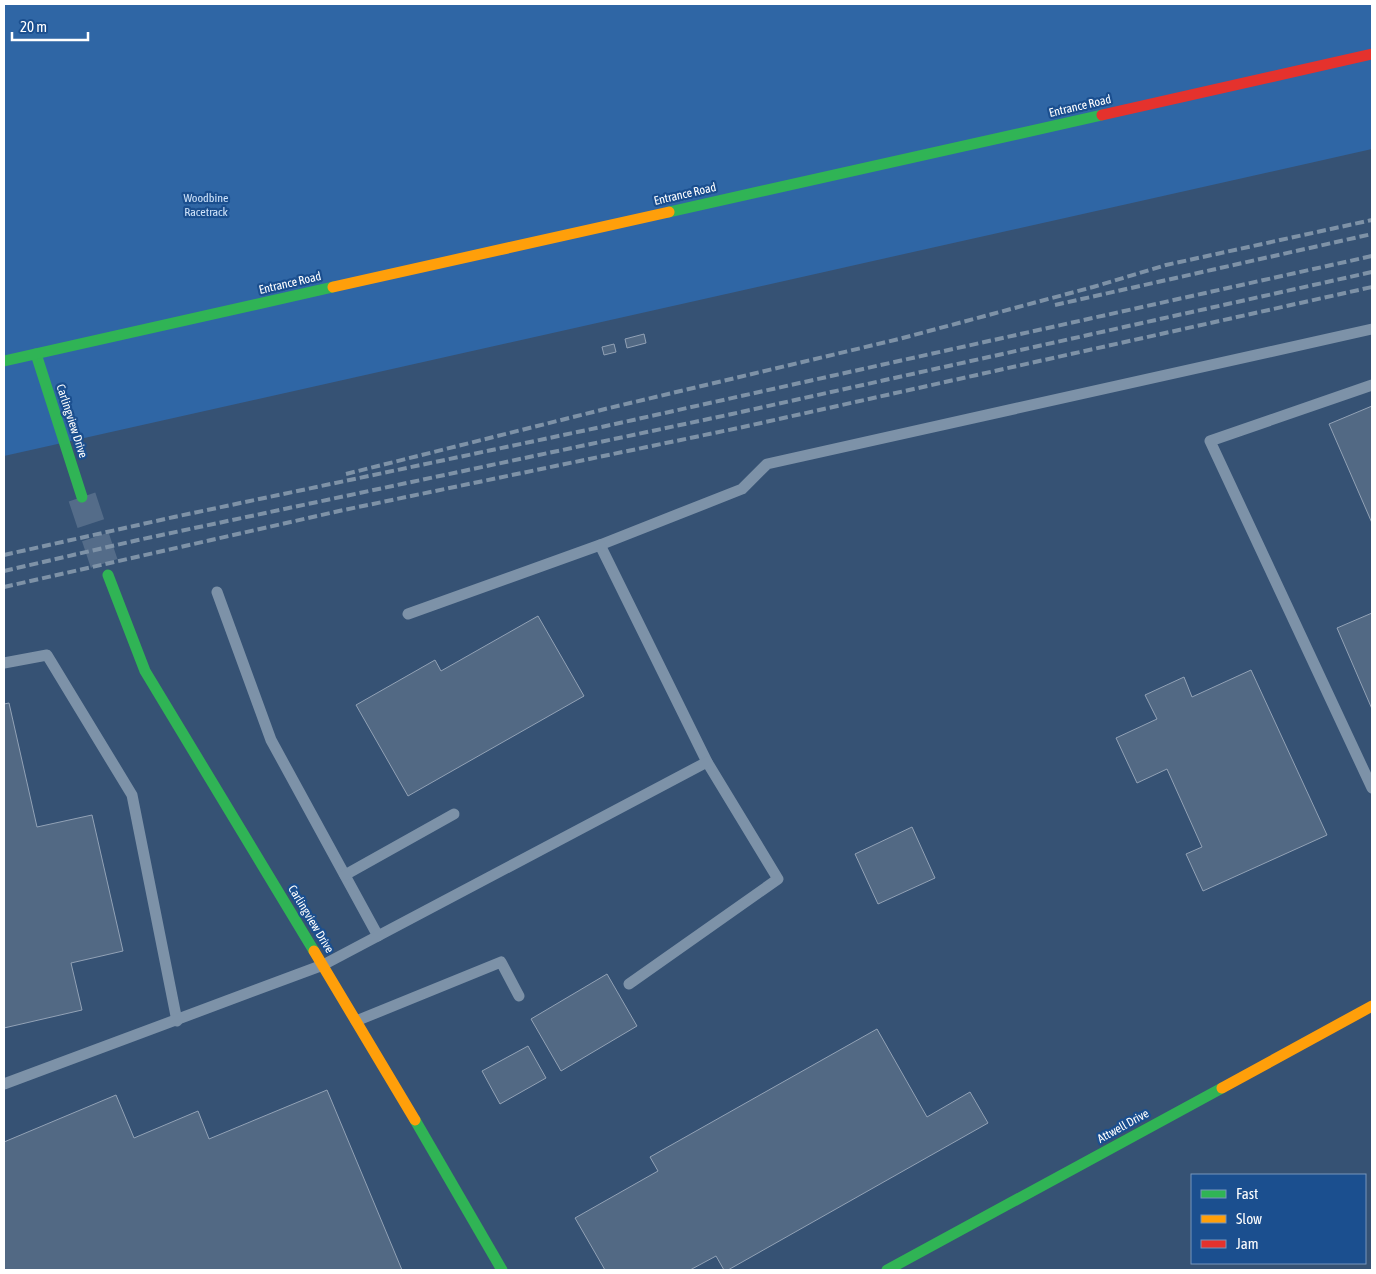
<svg xmlns="http://www.w3.org/2000/svg" width="1376" height="1274" font-family="'Asap Condensed',sans-serif">
<rect width="100%" height="100%" fill="#365274"/>
<path fill="#2f66a5" d="M 4,4 L 1372,4 L 1372,149 L 4,456 Z"/>
<g fill="#526984" stroke="#92a2b6">
<path d="M 644,334 L 646,343 L 627,348 L 625,339 Z"/>
<path d="M 614,344 L 616,352 L 604,355 L 602,347 Z"/>
<path d="M 1372,406 L 1372,523 L 1329,424 Z"/>
<path d="M 1372,613 L 1372,709 L 1337,628 Z"/>
<path d="M 538,616 L 584,696 L 408,796 L 356,705 L 435,660 L 441,671 Z"/>
<path d="M 1251,670 L 1327,835 L 1203,891 L 1186,854 L 1202,847 L 1167,769 L 1137,783 L 1116,738 L 1157,719 L 1145,695 L 1184,677 L 1192,697 Z"/>
<path d="M 9,703 L 37,827 L 92,815 L 123,951 L 71,963 L 82,1010 L 4,1028 L 4,704 Z"/>
<path d="M 912,827 L 935,878 L 878,904 L 855,854 Z"/>
<path d="M 607,974 L 637,1026 L 561,1071 L 531,1019 Z"/>
<path d="M 877,1029 L 927,1117 L 970,1092 L 988,1123 L 728,1270 L 724,1270 L 716,1256 L 690,1270 L 605,1270 L 575,1218 L 658,1171 L 650,1157 Z"/>
<path d="M 528,1046 L 546,1078 L 500,1104 L 482,1071 Z"/>
<path d="M 327,1090 L 402,1270 L 4,1270 L 4,1142 L 116,1095 L 134,1138 L 198,1111 L 209,1139 Z"/>
</g>
<g fill="none" stroke-linecap="round" stroke-linejoin="round">
<path stroke="#546c89" stroke-width="28" stroke-dasharray="28 14" stroke-linecap="butt" d="M 82,497 L 108,575"/>
<g stroke="#7d92a8" stroke-width="11">
<path d="M 1372,385 L 1210,441 L 1372,788"/>
<path d="M 600,545 L 742,489 L 767,464 L 1372,329"/>
<path d="M 217,592 L 271,740 L 378,936"/>
<path d="M 408,614 L 600,545 L 707,762"/>
<path d="M 4,663 L 47,655 L 132,795 L 177,1021"/>
<path d="M 345,875 L 454,814"/>
<path d="M 356,1021 L 501,962 L 519,996"/>
<path d="M 4,1084 L 323,965 L 707,762 L 778,879 L 629,984"/>
</g>
<g stroke="#30b455" stroke-width="11">
<path d="M 669,212 L 1102,115"/>
<path d="M 36,354 L 82,497"/>
<path d="M 4,361 L 333,287"/>
<path d="M 108,575 L 145,671 L 314,951"/>
<path d="M 415,1120 L 502,1270"/>
<path d="M 887,1270 L 1222,1088"/>
</g>
<g stroke="#ff9f0a" stroke-width="11">
<path d="M 333,287 L 669,212"/>
<path d="M 314,951 L 415,1120"/>
<path d="M 1222,1088 L 1372,1006"/>
</g>
<path stroke="#e5322d" stroke-width="11" d="M 1102,115 L 1372,54"/>
<g stroke="#7e92a7" stroke-width="4" stroke-dasharray="9 4" stroke-linecap="butt">
<path d="M 1055,305 L 1372,234"/>
<path d="M 346,474 L 605,409 L 899,339 L 1093,287 L 1166,265 L 1372,220"/>
<path d="M 4,555 L 174,517 L 606,426 L 1372,256"/>
<path d="M 4,571 L 138,540 L 732,414 L 1372,272"/>
<path d="M 4,587 L 339,511 L 743,427 L 1372,287"/>
</g>
</g>
<g text-anchor="middle" dominant-baseline="central" stroke-width="4.5" stroke-linejoin="round" paint-order="stroke">
<g font-size="12" fill="#fff" stroke="#1b4f8f">
<text transform="translate(1080 106) rotate(-13)">Entrance Road</text>
<text transform="translate(685 194) rotate(-13)">Entrance Road</text>
<text transform="translate(290 283) rotate(-13)">Entrance Road</text>
<text transform="translate(72 421) rotate(72)">Carlingview Drive</text>
<text transform="translate(311 919) rotate(59)">Carlingview Drive</text>
<text transform="translate(1123 1126) rotate(-29)">Attwell Drive</text>
</g>
<g font-size="12" fill="#cfe3fa" stroke="#1b4f8f">
<text x="206" y="198">Woodbine<tspan x="206" dy="14">Racetrack</tspan></text>
</g>
</g>
<rect width="1376" height="1274" fill="none" stroke="#ffffff" stroke-width="10"/>
<rect x="1191" y="1174" width="175" height="90" fill="#1b4f8f" stroke="#7695bc"/>
<rect x="1201" y="1190" width="25" height="8" fill="#30b455" stroke="#7695bc"/>
<text x="1236" y="1199" font-size="15" fill="#ffffff">Fast</text>
<rect x="1201" y="1215" width="25" height="8" fill="#ff9f0a" stroke="#7695bc"/>
<text x="1236" y="1224" font-size="15" fill="#ffffff">Slow</text>
<rect x="1201" y="1240" width="25" height="8" fill="#e5322d" stroke="#7695bc"/>
<text x="1236" y="1249" font-size="15" fill="#ffffff">Jam</text>
<path d="M12 32v8h76v-8" fill="none" stroke="#ffffff" stroke-width="2.5"/>
<text x="20" y="32" font-size="15" fill="#ffffff" stroke="#1b4f8f" stroke-width="4" paint-order="stroke">20 m</text>
</svg>
